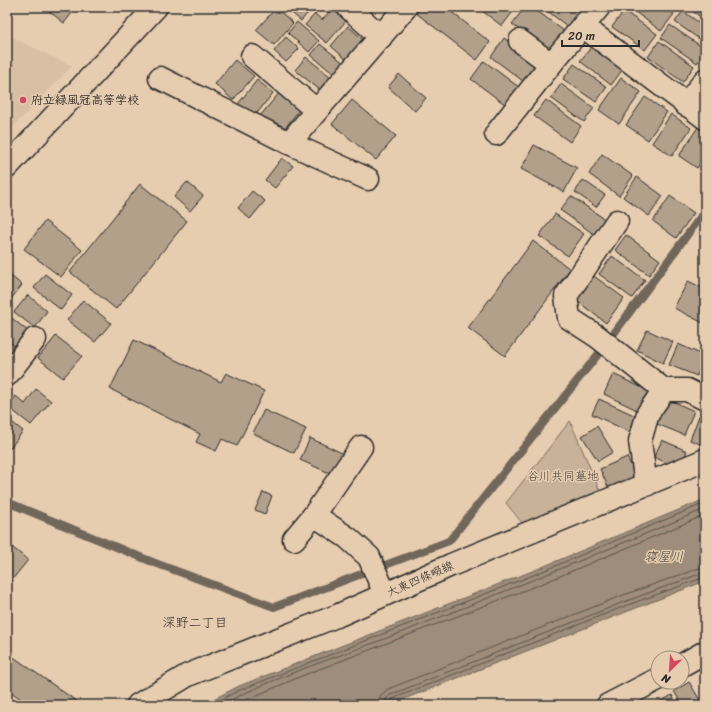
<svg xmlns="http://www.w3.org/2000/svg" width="712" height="712" font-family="Sriracha,'Klee One',sans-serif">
<rect width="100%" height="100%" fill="#e7cdaf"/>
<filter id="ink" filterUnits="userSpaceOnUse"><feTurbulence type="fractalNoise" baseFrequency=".025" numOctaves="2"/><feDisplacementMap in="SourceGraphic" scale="8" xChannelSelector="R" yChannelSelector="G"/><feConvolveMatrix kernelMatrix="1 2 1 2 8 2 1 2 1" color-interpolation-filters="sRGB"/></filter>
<g filter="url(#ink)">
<path fill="#d7c0a4" d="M 7,35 L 72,66 L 7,133 Z"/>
<path fill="#c8b299" stroke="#7a6e62" d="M 570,421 L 600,491 L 523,524 L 506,503 Z"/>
<path fill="#9d8d7a" stroke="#6f665a" d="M 705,499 L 705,581 L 389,705 L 202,705 L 239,686 L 535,570 Z"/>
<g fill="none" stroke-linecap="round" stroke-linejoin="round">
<g stroke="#59524b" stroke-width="1">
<path d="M 210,705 L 240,690 L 536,574 L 705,503"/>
<path d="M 221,705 C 278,675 341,656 400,633 C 502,593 604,551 705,509"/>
<path d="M 234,705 L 304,675 L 541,584 L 705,515"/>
<path d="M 378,705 L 380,696 L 388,689 L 621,596 L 705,566"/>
<path d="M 384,705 L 386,699 L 390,695 L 624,602 L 705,572"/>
<path d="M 389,705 L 392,699 L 625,606 L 705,577"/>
</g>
<path stroke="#6f665a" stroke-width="8" d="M 7,502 L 155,563 L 274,607 L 449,541 L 600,352 L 705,211"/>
</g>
<g fill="#b2a08b" stroke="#2b2b2b">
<path d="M 44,7 L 77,7 L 64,23 Z"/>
<path d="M 285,7 L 313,7 L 301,21 Z"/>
<path d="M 420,7 L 445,7 L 490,42 L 477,60 L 416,13 Z"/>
<path d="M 477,7 L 513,7 L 515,9 L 502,26 Z"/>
<path d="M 525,7 L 532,7 L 564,31 L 548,52 L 512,24 Z"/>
<path d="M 542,7 L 581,7 L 567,26 Z"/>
<path d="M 631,7 L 664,7 L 674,14 L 661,31 L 630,8 Z"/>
<path d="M 689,7 L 705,7 L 705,20 L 688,8 Z"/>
<path d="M 276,8 L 293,23 L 274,45 L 256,30 Z"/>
<path d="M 332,9 L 346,21 L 327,43 L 305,25 L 315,14 L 322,20 Z"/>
<path d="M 624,11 L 657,34 L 645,50 L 612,27 Z"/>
<path d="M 683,11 L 705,27 L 705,43 L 675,22 Z"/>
<path d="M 297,22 L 319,41 L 309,52 L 288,33 Z"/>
<path d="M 670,25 L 705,49 L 705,52 L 697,63 L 661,38 Z"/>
<path d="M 348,26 L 366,42 L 349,62 L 331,46 Z"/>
<path d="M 286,37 L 299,49 L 286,62 L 274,51 Z"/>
<path d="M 504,38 L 537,62 L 523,81 L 491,57 Z"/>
<path d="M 659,41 L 694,66 L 683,82 L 648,57 Z"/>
<path d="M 320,44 L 345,64 L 335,75 L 311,55 Z"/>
<path d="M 593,45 L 623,69 L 611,85 L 580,61 Z"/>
<path d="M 306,57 L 331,77 L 320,90 L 295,70 Z"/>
<path d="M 235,60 L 254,76 L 233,100 L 215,84 Z"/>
<path d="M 484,61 L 520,88 L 506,105 L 471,79 Z"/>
<path d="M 574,64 L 607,87 L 596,102 L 563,79 Z"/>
<path d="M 399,74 L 426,98 L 415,111 L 388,87 Z"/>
<path d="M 621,78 L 641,92 L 619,124 L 599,110 Z"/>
<path d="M 257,80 L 273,93 L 254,117 L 238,104 Z"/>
<path d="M 561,84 L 594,108 L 584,122 L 551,98 Z"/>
<path d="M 280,92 L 300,109 L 281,133 L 260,116 Z"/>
<path d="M 645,97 L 667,112 L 648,140 L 626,125 Z"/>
<path d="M 352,100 L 396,136 L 376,160 L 332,124 Z"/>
<path d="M 546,100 L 581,126 L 570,142 L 534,116 Z"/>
<path d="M 671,114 L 691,128 L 672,156 L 652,143 Z"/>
<path d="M 698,127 L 705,133 L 705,157 L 697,168 L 679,156 Z"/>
<path d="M 534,145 L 577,168 L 564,192 L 521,169 Z"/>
<path d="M 602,154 L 633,176 L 619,196 L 589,174 Z"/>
<path d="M 282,158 L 293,166 L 275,188 L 265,180 Z"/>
<path d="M 637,177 L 663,196 L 649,216 L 623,197 Z"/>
<path d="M 583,180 L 605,195 L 596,207 L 575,192 Z"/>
<path d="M 187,182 L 203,196 L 190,211 L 174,197 Z"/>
<path d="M 140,184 L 187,221 L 116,309 L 70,272 Z"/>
<path d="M 252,191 L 265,201 L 250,219 L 238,208 Z"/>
<path d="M 571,196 L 606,220 L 595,235 L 560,210 Z"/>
<path d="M 670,196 L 694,213 L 676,238 L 653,221 Z"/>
<path d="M 555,214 L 584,234 L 568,256 L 539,236 Z"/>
<path d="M 45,221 L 82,250 L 61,277 L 24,249 Z"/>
<path d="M 626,235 L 660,260 L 649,275 L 615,250 Z"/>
<path d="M 533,241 L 570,269 L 505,356 L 468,328 Z"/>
<path d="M 612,256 L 645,280 L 632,298 L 599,274 Z"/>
<path d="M 7,273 L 22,285 L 7,304 Z"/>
<path d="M 45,274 L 72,295 L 61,310 L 34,288 Z"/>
<path d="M 591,274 L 624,298 L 606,323 L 573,298 Z"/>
<path d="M 688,281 L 705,289 L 705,324 L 674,308 Z"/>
<path d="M 28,295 L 47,311 L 35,328 L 14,312 Z"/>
<path d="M 83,300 L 111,323 L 95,342 L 67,320 Z"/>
<path d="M 8,315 L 29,332 L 16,347 L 7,340 Z"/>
<path d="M 647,330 L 673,342 L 663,363 L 637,350 Z"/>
<path d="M 56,336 L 82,356 L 63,378 L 38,358 Z"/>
<path d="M 134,340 L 221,382 L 226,373 L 264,391 L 237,446 L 222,439 L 216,451 L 196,442 L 200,434 L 110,389 Z"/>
<path d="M 678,344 L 705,356 L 697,376 L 669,365 Z"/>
<path d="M 613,374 L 649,391 L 639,411 L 604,394 Z"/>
<path d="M 36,389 L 51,401 L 31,425 L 8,407 L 16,396 L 25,404 Z"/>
<path d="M 599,399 L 636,416 L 629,432 L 592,414 Z"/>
<path d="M 668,399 L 694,411 L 684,435 L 657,424 Z"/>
<path d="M 264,410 L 306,429 L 294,453 L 253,433 Z"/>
<path d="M 699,416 L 705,418 L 705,446 L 690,440 Z"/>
<path d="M 7,418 L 23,431 L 8,451 L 7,450 Z"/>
<path d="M 597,426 L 613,452 L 598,461 L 582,436 Z"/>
<path d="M 310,438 L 344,454 L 334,475 L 300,460 Z"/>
<path d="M 662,440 L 687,451 L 679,469 L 654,457 Z"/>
<path d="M 627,457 L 637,477 L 609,489 L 600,469 Z"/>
<path d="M 263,492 L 272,496 L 265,514 L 255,510 Z"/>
<path d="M 7,543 L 28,560 L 7,586 Z"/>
<path d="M 12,656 L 82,705 L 29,705 L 7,689 L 7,663 Z"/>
<path d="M 689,682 L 703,705 L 682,705 L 674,691 Z"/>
<path d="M 672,695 L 677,705 L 657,705 L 656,704 Z"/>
</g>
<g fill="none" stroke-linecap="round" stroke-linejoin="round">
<defs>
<g id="minor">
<path d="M 348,7 L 381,37"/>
<path d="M 584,27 L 705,118"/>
<path d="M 520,41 L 551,64"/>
<path d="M 252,56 L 316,110"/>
<path d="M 160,78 L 289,143 L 368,179"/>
<path d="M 686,105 L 705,80"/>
<path d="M 496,134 L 551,64 L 599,7"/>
<path d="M 289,143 L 406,7"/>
<path d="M 7,167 L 156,7"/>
<path d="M 617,221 L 566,296 L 569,318 L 598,337 L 664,390"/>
<path d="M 7,375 L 35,339"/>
<path d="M 646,485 L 640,441 L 648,413 L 664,390 L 687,390 L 705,399"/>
<path d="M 314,515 L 348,538 L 369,557 L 385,594"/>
<path d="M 294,539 L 314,515 L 361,447"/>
<path d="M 682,665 L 705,652"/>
<path d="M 608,705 L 658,679"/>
</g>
<path id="major" d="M 138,705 L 188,675 L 339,615 L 451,565 L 705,460"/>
</defs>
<use href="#minor" stroke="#2b2b2b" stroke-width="25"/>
<use href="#major" stroke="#2b2b2b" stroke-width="25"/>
<use href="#minor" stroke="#e7cdaf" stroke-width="22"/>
<use href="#major" stroke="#e7cdaf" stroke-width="22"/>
</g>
</g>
<circle fill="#d1495b" stroke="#e7cdaf" stroke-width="1.5" cx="23" cy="100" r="4"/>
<g text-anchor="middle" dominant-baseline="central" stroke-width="3" stroke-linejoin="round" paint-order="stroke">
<g font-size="12" font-weight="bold" fill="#2b2b2b" stroke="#e7cdaf" text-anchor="start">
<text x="31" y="100">府立緑風冠高等学校</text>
</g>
<g font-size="12" fill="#433f3c" stroke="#e7cdaf">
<text x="563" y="476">谷川共同墓地</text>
</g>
<g font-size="12" fill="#2b2b2b" stroke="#e7cdaf">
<text transform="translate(420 579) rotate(-24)">大東四條畷線</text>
</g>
<g font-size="13" font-style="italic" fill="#423f3b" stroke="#e7cdaf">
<text x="664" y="556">寝屋川</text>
</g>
<g font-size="13" fill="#2b2b2b" stroke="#e7cdaf">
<text x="195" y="622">深野二丁目</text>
</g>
</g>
<rect width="712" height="712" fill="none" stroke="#e7cdaf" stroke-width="24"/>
<rect x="12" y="12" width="688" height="688" fill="none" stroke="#2b2b2b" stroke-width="1.5" filter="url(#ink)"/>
<g transform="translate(670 670) rotate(205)"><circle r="19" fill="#e7cdaf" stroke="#9c8c7a"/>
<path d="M0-3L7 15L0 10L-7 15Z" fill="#d1495b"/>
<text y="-6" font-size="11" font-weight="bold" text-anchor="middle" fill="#2b2b2b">N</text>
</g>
<path d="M562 40v6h77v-6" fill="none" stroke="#2b2b2b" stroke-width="2"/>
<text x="568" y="40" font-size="12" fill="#2b2b2b" stroke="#e7cdaf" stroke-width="3" paint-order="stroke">20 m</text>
</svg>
